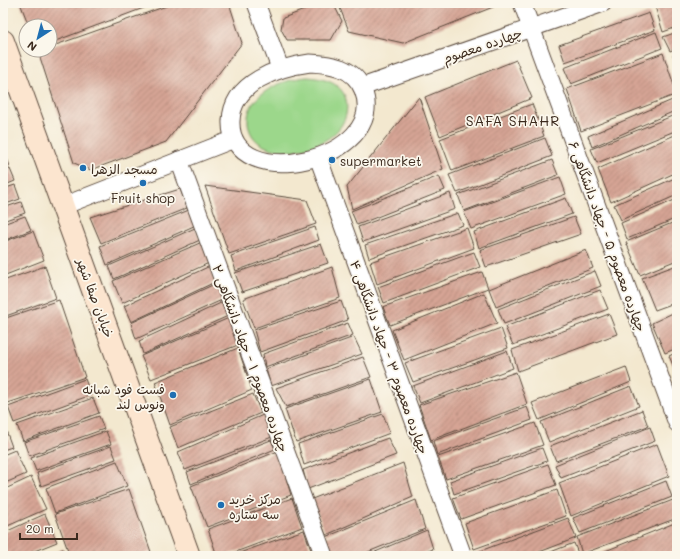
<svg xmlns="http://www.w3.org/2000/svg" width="680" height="559" font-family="Mali,'Playpen Sans Arabic',sans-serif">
<defs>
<pattern id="building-hatch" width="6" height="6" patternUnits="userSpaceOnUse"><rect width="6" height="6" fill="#d6a494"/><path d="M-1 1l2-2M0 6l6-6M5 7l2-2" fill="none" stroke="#af8678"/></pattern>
</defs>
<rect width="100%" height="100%" fill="#fbf7ec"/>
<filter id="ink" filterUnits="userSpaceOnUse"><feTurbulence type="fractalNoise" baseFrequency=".025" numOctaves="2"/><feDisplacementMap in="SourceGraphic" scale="8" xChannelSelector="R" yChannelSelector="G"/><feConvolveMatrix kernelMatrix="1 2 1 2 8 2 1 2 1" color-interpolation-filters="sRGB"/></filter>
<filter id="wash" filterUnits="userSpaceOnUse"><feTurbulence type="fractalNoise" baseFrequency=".012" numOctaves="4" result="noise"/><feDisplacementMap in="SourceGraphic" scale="16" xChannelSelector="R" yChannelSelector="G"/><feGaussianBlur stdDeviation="0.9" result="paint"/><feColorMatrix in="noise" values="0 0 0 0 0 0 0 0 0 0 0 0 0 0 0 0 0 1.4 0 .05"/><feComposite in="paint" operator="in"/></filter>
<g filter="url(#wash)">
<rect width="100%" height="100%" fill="#f3e8cf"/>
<path fill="#9cd78b" stroke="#6c8054" d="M 307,77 C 322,78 342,82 346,100 C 357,151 253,172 248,123 C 245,94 284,79 307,77 Z"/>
<g id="blocks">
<g fill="url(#building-hatch)">
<path d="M 20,3 L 157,3 L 50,43 L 50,26 L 29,26 Z"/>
<path d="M 175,3 L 229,3 L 242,43 L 166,142 L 91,170 L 74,163 L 38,51 L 50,50 L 50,47 Z"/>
<path d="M 323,3 L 333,3 L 342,21 L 331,40 L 287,40 L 281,29 L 283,18 Z"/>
<path d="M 338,3 L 497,3 L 498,5 L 403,43 L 349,31 Z"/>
<path d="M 654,3 L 677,3 L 677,27 L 663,32 Z"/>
<path d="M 649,13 L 655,30 L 565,62 L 559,45 Z"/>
<path d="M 656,32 L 662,48 L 571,84 L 564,68 Z"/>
<path d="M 677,32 L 677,48 L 670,51 L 663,37 Z"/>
<path d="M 663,53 L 677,94 L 581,131 L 567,89 Z"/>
<path d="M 677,53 L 677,66 L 673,55 Z"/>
<path d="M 516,60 L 532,98 L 440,136 L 425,97 Z"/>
<path d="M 419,97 L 443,169 L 352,209 L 347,187 Z"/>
<path d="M 677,98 L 677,110 L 592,147 L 588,136 Z"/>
<path d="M 532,104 L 544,136 L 452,171 L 440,139 Z"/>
<path d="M 677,114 L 677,130 L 597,163 L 591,149 Z"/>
<path d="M 677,134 L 677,172 L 611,202 L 598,169 Z"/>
<path d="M 545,138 L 552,156 L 457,193 L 449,175 Z"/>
<path d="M 3,148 L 10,166 L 3,168 Z"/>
<path d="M 552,160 L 558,175 L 464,211 L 458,195 Z"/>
<path d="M 10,169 L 15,181 L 3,186 L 3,171 Z"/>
<path d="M 439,176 L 445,190 L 357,225 L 351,211 Z"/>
<path d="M 560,177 L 566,194 L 471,229 L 464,212 Z"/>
<path d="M 677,177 L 677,195 L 621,220 L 614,205 Z"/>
<path d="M 15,185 L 20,199 L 3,205 L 3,189 Z"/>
<path d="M 205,186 L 307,200 L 316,224 L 229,254 Z"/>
<path d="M 180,189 L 187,208 L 101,243 L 90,217 Z"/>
<path d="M 450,193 L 455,209 L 363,242 L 358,227 Z"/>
<path d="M 566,198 L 572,214 L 479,248 L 474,232 Z"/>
<path d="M 677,199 L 677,218 L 627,239 L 621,223 Z"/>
<path d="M 21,202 L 25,213 L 3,221 L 3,208 Z"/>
<path d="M 189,210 L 196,225 L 107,265 L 100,246 Z"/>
<path d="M 458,213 L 463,225 L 369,258 L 365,245 Z"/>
<path d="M 25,216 L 31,230 L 3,241 L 3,224 Z"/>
<path d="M 574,217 L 581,234 L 486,267 L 480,250 Z"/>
<path d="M 677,221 L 677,260 L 640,275 L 626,242 Z"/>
<path d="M 315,227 L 319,240 L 236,271 L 231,256 Z"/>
<path d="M 195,228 L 200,240 L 114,279 L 109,266 Z"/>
<path d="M 467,228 L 474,248 L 377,284 L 370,262 Z"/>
<path d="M 33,231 L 44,260 L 3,276 L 3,242 Z"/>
<path d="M 202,242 L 211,262 L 122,303 L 113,281 Z"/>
<path d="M 321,244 L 328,263 L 242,292 L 235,273 Z"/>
<path d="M 586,250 L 593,268 L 496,307 L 489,289 Z"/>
<path d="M 474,252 L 480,267 L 384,303 L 378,287 Z"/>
<path d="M 677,265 L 677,302 L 655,310 L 642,278 Z"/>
<path d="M 45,266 L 56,298 L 3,317 L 3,281 Z"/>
<path d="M 210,266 L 215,282 L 131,322 L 124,306 Z"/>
<path d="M 332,267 L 340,298 L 254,328 L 243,299 Z"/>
<path d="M 595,271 L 601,286 L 504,324 L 498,309 Z"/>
<path d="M 482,272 L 488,288 L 390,325 L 383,307 Z"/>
<path d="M 219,282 L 224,299 L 136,339 L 131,323 Z"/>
<path d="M 600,290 L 608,309 L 513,345 L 505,327 Z"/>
<path d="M 484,293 L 497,323 L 404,360 L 392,330 Z"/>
<path d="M 59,300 L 85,377 L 5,404 L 3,399 L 3,319 Z"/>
<path d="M 341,301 L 348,320 L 260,352 L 254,330 Z"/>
<path d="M 223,302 L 228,316 L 143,354 L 139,341 Z"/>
<path d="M 677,311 L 677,348 L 665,353 L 652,323 Z"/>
<path d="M 609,314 L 617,334 L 518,371 L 512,350 Z"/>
<path d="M 229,318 L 238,345 L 151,379 L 141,356 Z"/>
<path d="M 348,323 L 353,335 L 265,367 L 263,354 Z"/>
<path d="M 501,328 L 508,348 L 413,382 L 405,363 Z"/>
<path d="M 354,337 L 362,354 L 271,386 L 266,369 Z"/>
<path d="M 238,348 L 252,390 L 170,425 L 155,382 Z"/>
<path d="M 507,351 L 513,368 L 420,403 L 413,386 Z"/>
<path d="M 677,352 L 677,369 L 675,370 L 669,356 Z"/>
<path d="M 363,357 L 371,377 L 286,407 L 276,388 Z"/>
<path d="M 626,367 L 631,382 L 539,420 L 532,403 Z"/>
<path d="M 516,372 L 527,404 L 431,440 L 419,405 Z"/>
<path d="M 85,379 L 91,395 L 14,423 L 8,407 Z"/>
<path d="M 371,379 L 382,412 L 296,442 L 285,409 Z"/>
<path d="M 631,386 L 639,406 L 549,442 L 541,422 Z"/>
<path d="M 253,394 L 261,413 L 178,448 L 170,427 Z"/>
<path d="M 93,398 L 99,413 L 23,441 L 17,425 Z"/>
<path d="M 527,407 L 532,420 L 437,455 L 433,441 Z"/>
<path d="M 642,410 L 648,426 L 556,461 L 550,446 Z"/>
<path d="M 383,414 L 390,433 L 304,465 L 298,444 Z"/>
<path d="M 263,415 L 272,437 L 185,470 L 178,452 Z"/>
<path d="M 99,416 L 104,429 L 29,456 L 24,442 Z"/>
<path d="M 3,422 L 12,447 L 3,450 Z"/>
<path d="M 535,423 L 543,445 L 446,479 L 438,457 Z"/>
<path d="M 650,427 L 655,441 L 561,478 L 555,465 Z"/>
<path d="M 106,431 L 111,444 L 36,471 L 31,458 Z"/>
<path d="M 388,438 L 396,455 L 308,489 L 303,470 Z"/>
<path d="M 271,440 L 275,449 L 191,484 L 187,472 Z"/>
<path d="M 657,444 L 669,476 L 571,516 L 559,483 Z"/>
<path d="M 111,446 L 116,459 L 41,486 L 37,473 Z"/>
<path d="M 542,448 L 547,461 L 454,494 L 450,481 Z"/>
<path d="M 15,450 L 26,474 L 3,484 L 3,455 Z"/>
<path d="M 278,451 L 291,495 L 207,527 L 191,486 Z"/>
<path d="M 117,461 L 127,486 L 55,513 L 46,488 Z"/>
<path d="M 403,463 L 413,497 L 326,535 L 312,499 Z"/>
<path d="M 548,464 L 556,485 L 461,519 L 453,498 Z"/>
<path d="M 31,477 L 46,509 L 3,528 L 3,490 Z"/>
<path d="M 666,481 L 672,497 L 580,533 L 573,518 Z"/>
<path d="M 129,489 L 151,552 L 139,556 L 70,556 L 55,514 Z"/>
<path d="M 557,490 L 566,516 L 474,549 L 465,523 Z"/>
<path d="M 292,498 L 302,527 L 225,556 L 217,556 L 208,529 Z"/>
<path d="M 416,500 L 425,529 L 358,556 L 333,556 L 326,537 Z"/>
<path d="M 673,500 L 677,511 L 677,518 L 582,554 L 577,537 Z"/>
<path d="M 45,514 L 57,542 L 22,556 L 3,556 L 3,533 Z"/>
<path d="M 568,518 L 576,538 L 529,556 L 476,556 L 475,553 Z"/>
<path d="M 677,522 L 677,556 L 593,556 Z"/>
<path d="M 304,530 L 313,556 L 231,556 Z"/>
<path d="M 427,530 L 433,549 L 417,556 L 366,556 Z"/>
<path d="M 574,543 L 579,556 L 540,556 Z"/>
<path d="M 63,549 L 66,556 L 45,556 Z"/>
</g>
</g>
</g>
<g filter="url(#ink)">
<use href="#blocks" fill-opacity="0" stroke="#574639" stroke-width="1"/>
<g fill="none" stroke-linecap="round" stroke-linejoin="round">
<defs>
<g id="minor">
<path d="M 256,3 L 280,68"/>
<path d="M 522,3 L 677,423"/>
<path d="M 310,63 C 331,64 354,67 363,90 C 391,160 228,196 231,121 C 232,82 279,67 310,63 Z"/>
<path d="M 362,87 L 603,3"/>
<path d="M 318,157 L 463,556"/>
<path d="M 179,160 L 324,556"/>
<path d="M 63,206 L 234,139"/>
</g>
<path id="secondary" d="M 3,41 L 189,556"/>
</defs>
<use href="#minor" stroke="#574639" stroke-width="19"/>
<use href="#secondary" stroke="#574639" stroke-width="24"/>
<use href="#minor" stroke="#fff" stroke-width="17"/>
<use href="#secondary" stroke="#fce5cf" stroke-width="22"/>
</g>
</g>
<g fill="#1f6fb2" stroke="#fbf7ec" stroke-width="1.5">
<circle cx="332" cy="160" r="4"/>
<circle cx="83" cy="168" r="4"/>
<circle cx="143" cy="183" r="4"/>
<circle cx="173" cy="395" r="4"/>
<circle cx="221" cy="505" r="4"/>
</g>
<g text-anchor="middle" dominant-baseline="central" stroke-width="3.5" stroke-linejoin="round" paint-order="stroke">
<g font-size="13" fill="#3b2a1e" stroke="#fbf7ec">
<text transform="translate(482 45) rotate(-19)">چهارده معصوم</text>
<text transform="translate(608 236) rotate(70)">چهارده معصوم ۵ - جهاد دانشگاهی ۶</text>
<text transform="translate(96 298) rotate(70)">خیابان صفا شهر</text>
<text transform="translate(390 357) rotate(70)">چهارده معصوم ۳ - جهاد دانشگاهی ۴</text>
<text transform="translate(251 358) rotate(70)">چهارده معصوم ۱ - جهاد دانشگاهی ۲</text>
</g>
<g font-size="13" fill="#3b2a1e" stroke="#fbf7ec" text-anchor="start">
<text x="340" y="160">supermarket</text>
<text x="91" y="168">مسجد الزهرا</text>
<text x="143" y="197" text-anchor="middle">Fruit shop</text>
<text x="165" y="388" text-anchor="end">فست فود شبانه<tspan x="165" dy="15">ونوس لند</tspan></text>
<text x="229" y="498">مرکز خرید<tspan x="229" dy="15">سه ستاره</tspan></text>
</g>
<g font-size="14" letter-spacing="1" fill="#3b2a1e" stroke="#fbf7ec">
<text x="513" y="120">SAFA SHAHR</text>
</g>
</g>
<rect width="680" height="559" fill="none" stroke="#fbf7ec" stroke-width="16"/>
<g transform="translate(38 38) rotate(216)"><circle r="19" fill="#fbf7ec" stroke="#aea59a"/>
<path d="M0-3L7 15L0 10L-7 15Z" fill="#1f6fb2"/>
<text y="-6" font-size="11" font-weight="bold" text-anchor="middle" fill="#3b2a1e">N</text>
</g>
<path d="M20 533v6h57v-6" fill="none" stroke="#3b2a1e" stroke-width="2"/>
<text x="26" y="533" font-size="12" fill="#3b2a1e" stroke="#fbf7ec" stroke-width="3" paint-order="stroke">20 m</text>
</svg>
